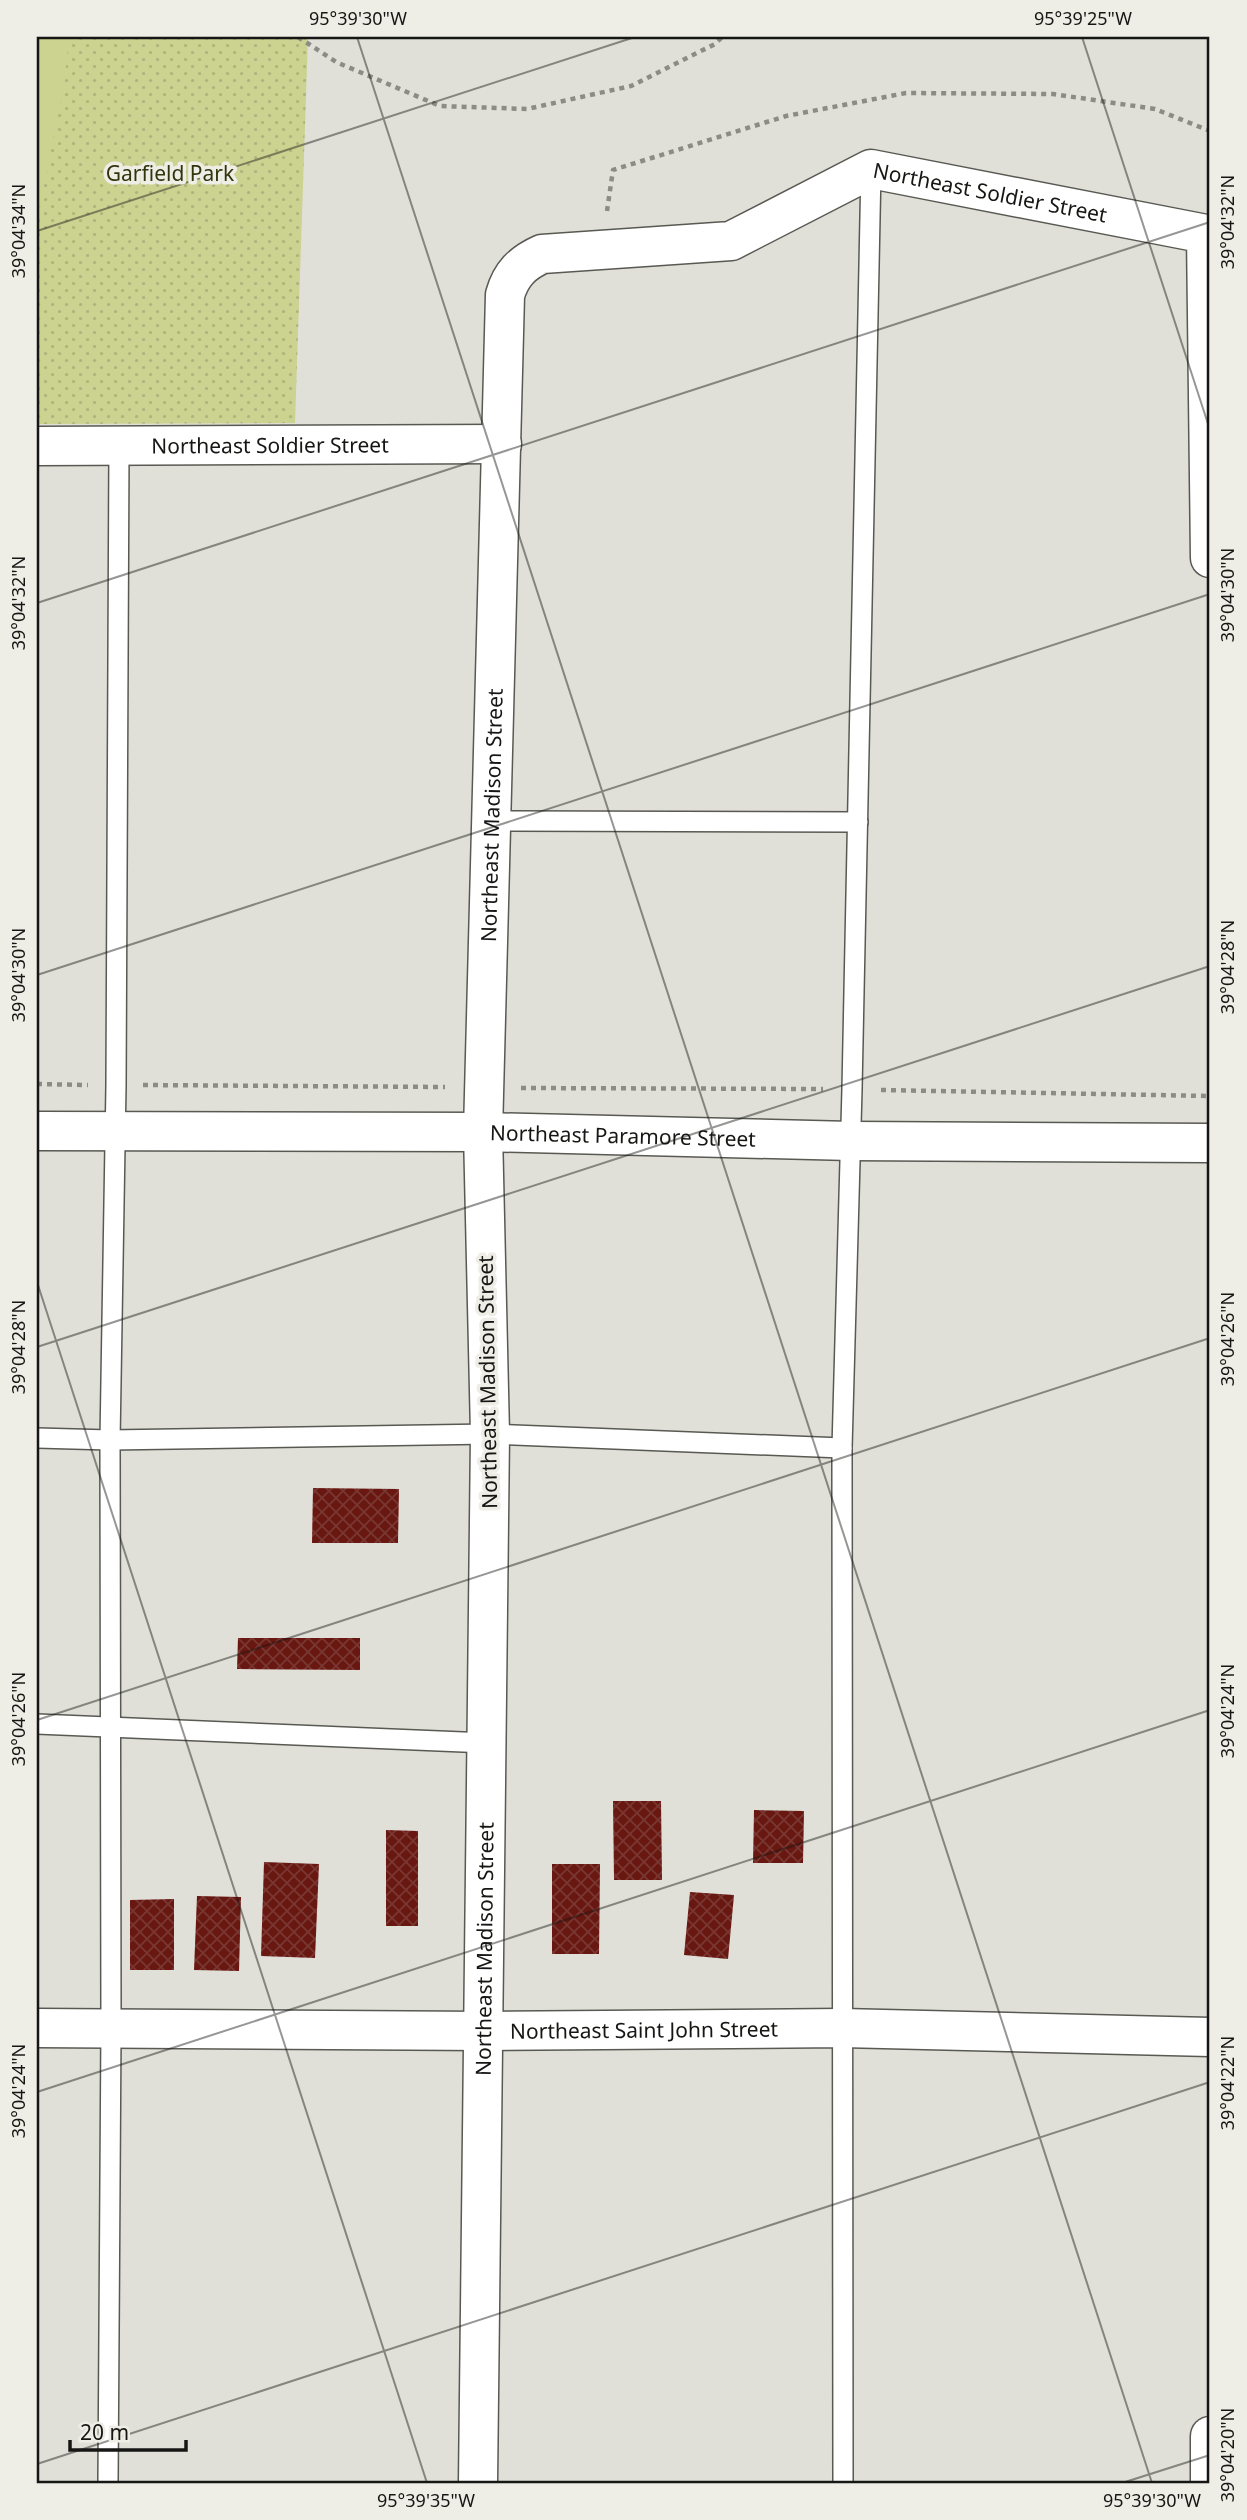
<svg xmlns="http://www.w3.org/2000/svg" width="1247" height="2520" font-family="'Noto Sans',sans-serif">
<defs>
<pattern id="green-dots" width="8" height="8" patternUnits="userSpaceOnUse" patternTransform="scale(1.75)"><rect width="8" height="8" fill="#ccd290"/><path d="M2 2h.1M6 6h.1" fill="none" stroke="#aeb47b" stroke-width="1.8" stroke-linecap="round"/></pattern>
<pattern id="building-cross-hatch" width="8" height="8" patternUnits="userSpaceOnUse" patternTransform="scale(1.75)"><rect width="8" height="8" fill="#691711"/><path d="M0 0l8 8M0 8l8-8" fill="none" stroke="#793732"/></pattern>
</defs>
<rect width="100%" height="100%" fill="#e0e0d9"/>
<path fill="url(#green-dots)" d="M 37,37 L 308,37 L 295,423 L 37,424 Z"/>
<path fill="#ccd290" d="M 37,37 L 69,37 L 64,86 L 37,220 Z"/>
<g fill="url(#building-cross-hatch)">
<path d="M 313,1488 L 399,1489 L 398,1543 L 312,1543 Z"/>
<path d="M 238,1638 L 360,1638 L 360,1670 L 237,1669 Z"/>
<path d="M 613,1801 L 661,1801 L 662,1880 L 614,1880 Z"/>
<path d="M 754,1810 L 804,1811 L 803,1863 L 753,1863 Z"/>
<path d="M 386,1830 L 418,1831 L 418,1926 L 386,1926 Z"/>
<path d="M 264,1862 L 319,1864 L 315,1958 L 261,1956 Z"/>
<path d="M 552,1864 L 600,1864 L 599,1954 L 552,1954 Z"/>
<path d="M 690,1892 L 734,1895 L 728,1959 L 684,1955 Z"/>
<path d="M 197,1896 L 241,1897 L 239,1971 L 194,1970 Z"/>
<path d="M 174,1899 L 174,1970 L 130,1970 L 130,1900 Z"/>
</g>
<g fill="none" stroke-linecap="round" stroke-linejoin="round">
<defs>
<g id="lane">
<path d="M 493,821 L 858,822"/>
<path d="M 37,1438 L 110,1440 L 490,1434 L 842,1448"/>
<path d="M 37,1724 L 487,1743"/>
<path d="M 108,2483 L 111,2028 L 110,1440 L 116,1085 L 119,446"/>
<path d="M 843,2483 L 842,1448 L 852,1089 L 871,169"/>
</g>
<g id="street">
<path id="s1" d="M 37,446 L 502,444"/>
<path id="s2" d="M 37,1131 L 483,1132 L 851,1141 L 1210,1143"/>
<path id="s3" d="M 37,2028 L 484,2031 L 842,2028 L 1210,2037"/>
<path id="s4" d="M 478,2483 L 490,1434 L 483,1132 L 505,295 C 511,274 522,263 542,254 L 731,241 L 871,169 L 1206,234 L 1210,558"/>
<path d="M 1210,2483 L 1210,2436"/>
</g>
</defs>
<use href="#lane" stroke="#595953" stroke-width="22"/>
<use href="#street" stroke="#595953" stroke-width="41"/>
<g stroke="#8c8c87" stroke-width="4.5" stroke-dasharray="5 5" stroke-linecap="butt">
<path d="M 298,37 L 336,62 L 440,106 L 527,109 L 631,86 L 715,44 L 722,37"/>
<path d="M 607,211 L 613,170 L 786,116 L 906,93 L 1053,94 L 1155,109 L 1210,131"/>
<path d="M 37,1084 L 88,1085"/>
<path d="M 143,1085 L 445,1087"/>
<path d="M 521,1088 L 823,1089"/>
<path d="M 881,1090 L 1210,1096"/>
</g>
<use href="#lane" stroke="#fff" stroke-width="19"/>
<use href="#street" stroke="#fff" stroke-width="38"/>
</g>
<path fill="none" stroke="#161614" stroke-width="2" stroke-opacity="0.45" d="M 357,37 L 1152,2483M 1082,37 L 1210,430M 37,231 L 635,37M 37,603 L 1210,222M 37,975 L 1210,594M 37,1282 L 427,2483M 37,1347 L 1210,966M 37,1720 L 1210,1338M 37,2092 L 1210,1710M 37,2464 L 1210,2082M 1122,2483 L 1210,2455"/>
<g text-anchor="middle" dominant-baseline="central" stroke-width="7" stroke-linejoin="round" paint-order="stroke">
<g font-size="21" fill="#32340c" stroke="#eeede6">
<text x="170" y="173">Garfield Park</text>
</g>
<g font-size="21" fill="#161614" stroke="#eeede6">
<text stroke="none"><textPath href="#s4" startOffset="2714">Northeast Soldier Street</textPath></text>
<text stroke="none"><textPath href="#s1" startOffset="233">Northeast Soldier Street</textPath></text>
<text stroke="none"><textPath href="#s4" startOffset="1668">Northeast Madison Street</textPath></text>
<text stroke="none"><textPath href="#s2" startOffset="586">Northeast Paramore Street</textPath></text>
<text transform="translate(487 1382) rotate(-91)">Northeast Madison Street</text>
<text stroke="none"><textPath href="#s4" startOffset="534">Northeast Madison Street</textPath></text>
<text stroke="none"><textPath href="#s3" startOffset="607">Northeast Saint John Street</textPath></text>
</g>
</g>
<rect width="1247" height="2520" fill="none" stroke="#eeede6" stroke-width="77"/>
<path d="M70 2440v10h116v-10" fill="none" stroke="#161614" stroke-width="3.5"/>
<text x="80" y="2440" font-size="21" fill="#161614" stroke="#eeede6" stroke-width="5" paint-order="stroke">20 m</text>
<rect x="38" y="38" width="1170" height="2444" fill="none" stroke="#161614" stroke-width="2.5"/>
<g font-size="18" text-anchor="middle" fill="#161614">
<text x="358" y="25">95°39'30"W</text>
<text x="1083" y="25">95°39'25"W</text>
<text transform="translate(1228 222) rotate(-90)" y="6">39°04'32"N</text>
<text transform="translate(19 231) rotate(-90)" y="6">39°04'34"N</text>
<text transform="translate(1228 595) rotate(-90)" y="6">39°04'30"N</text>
<text transform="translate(19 603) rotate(-90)" y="6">39°04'32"N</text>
<text transform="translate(1228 967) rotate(-90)" y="6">39°04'28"N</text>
<text transform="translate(19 975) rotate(-90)" y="6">39°04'30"N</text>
<text transform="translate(1228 1339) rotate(-90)" y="6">39°04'26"N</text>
<text transform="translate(19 1347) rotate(-90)" y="6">39°04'28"N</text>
<text transform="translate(1228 1711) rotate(-90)" y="6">39°04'24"N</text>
<text transform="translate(19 1719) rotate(-90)" y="6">39°04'26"N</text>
<text transform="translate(1228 2083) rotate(-90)" y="6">39°04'22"N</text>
<text transform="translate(19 2091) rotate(-90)" y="6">39°04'24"N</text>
<text transform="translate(1228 2455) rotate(-90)" y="6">39°04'20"N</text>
<text x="426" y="2507">95°39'35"W</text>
<text x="1152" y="2507">95°39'30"W</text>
</g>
</svg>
